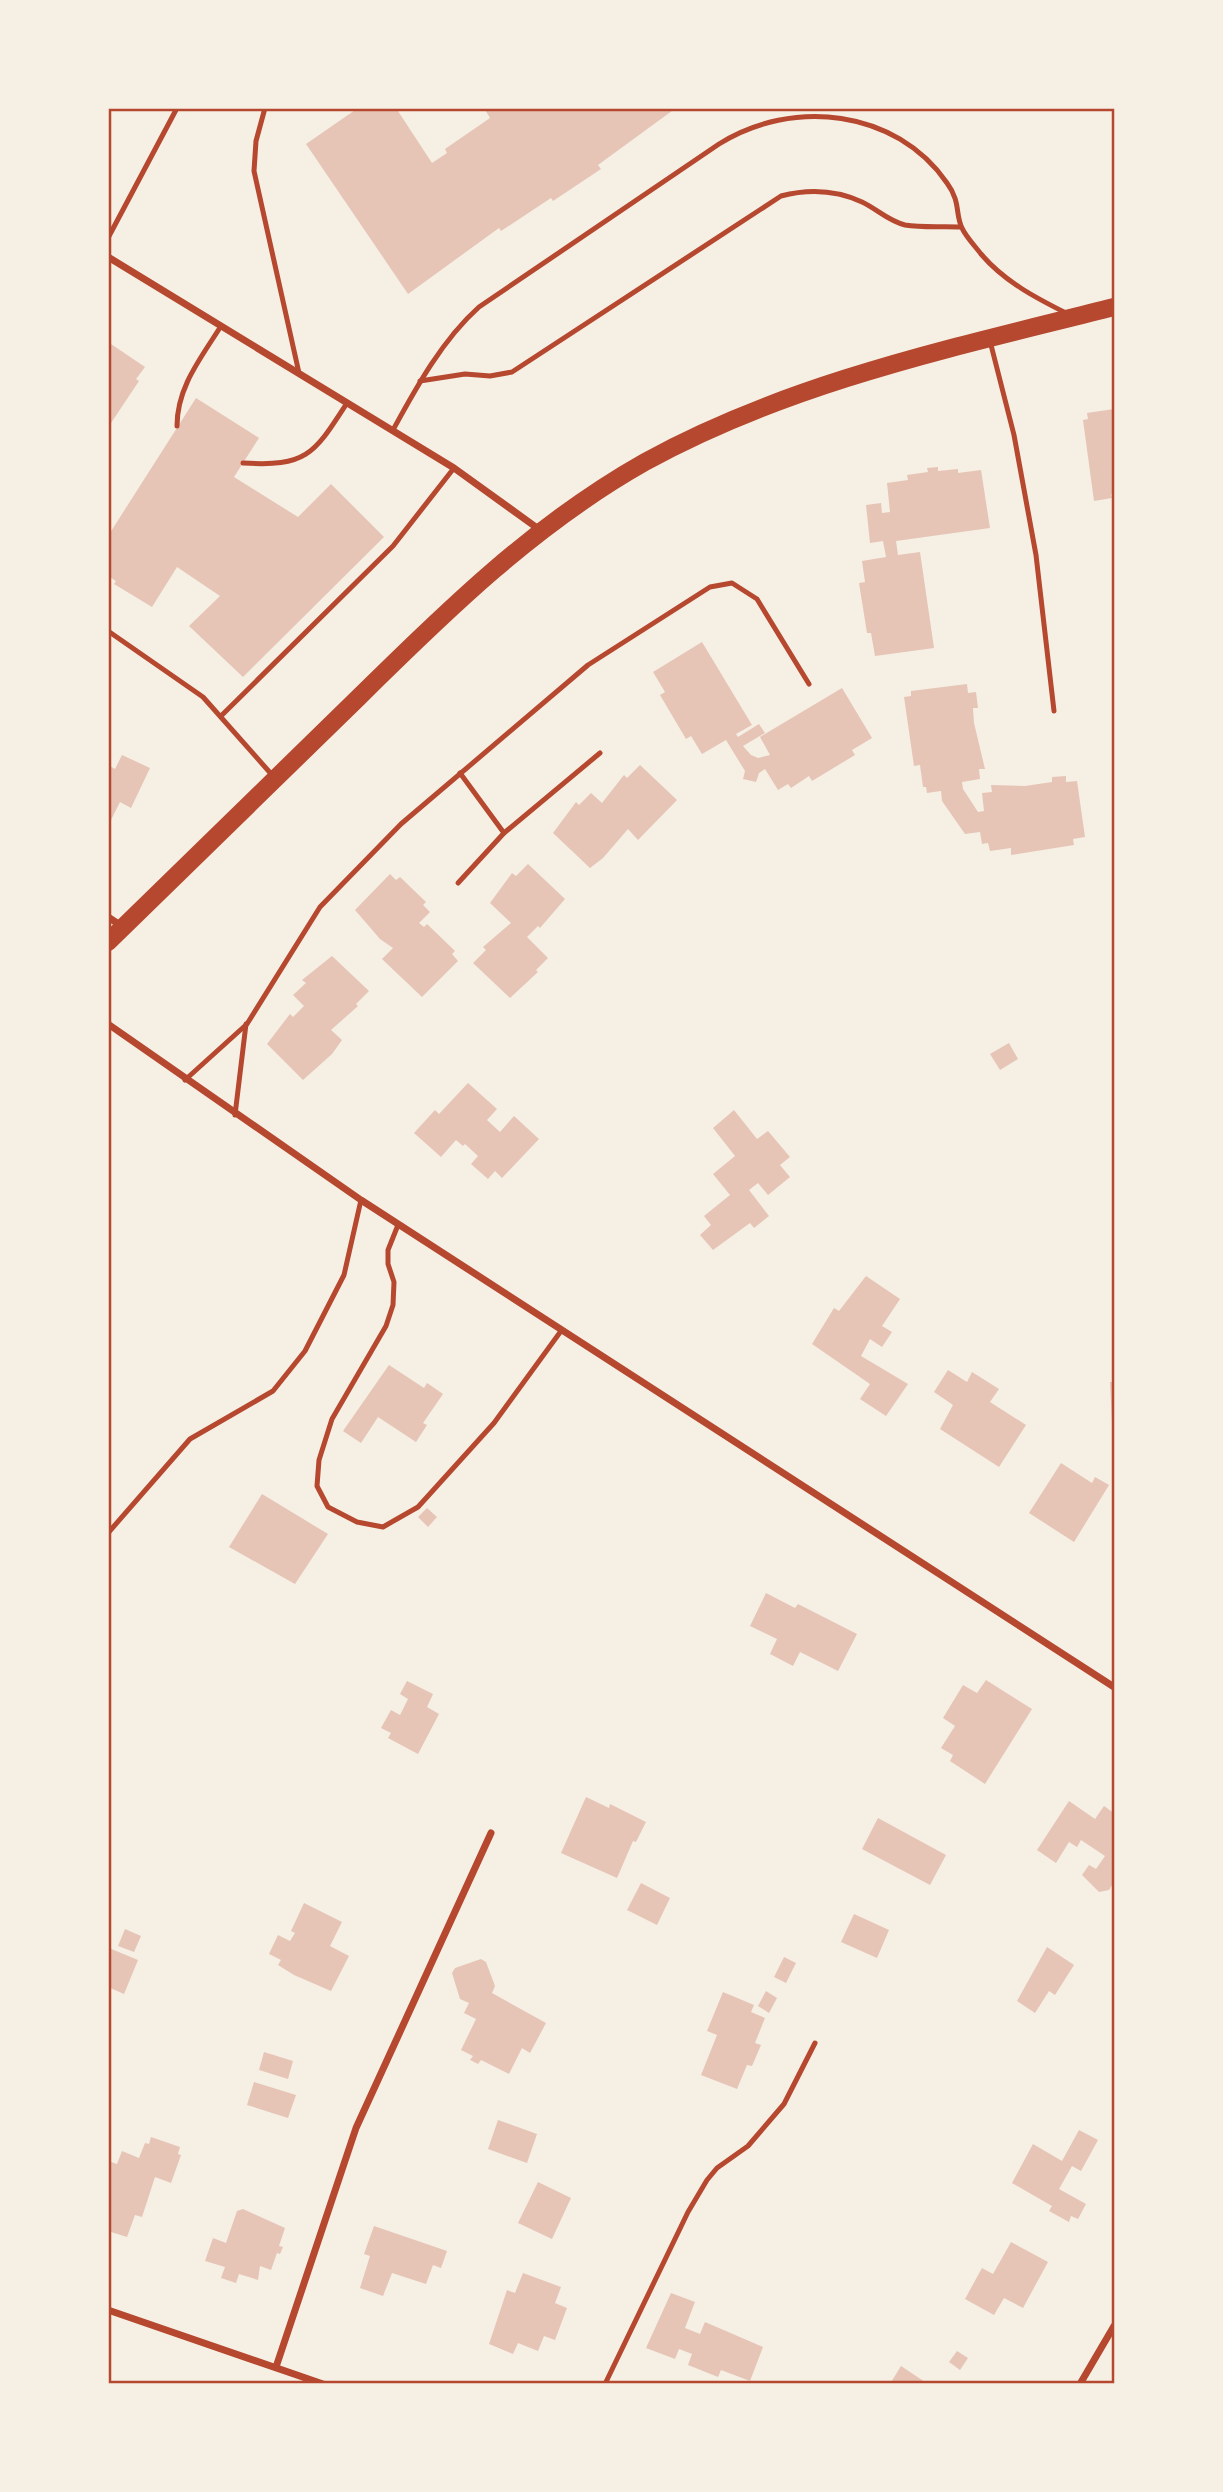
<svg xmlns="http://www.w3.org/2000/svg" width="1223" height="2492" font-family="'Source Sans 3',sans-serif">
<rect width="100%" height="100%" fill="#f6efe4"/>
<g fill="#e6c5b7">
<path d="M 358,108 L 396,108 L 432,163 L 447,153 L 445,149 L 490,118 L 484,108 L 676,108 L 598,165 L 601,169 L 553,201 L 551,198 L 501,231 L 499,228 L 408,294 L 306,144 Z"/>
<path d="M 108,342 L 145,367 L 136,379 L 139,381 L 111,423 Z"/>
<path d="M 196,398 L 259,438 L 234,477 L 298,517 L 331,484 L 384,537 L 243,677 L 189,626 L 220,596 L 177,567 L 152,607 L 114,584 L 116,581 L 108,576 L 108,536 Z"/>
<path d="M 1114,409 L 1114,494 L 1111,494 L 1112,498 L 1094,501 L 1083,420 L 1088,419 L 1087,413 Z"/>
<path d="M 938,467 L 938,471 L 958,469 L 958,473 L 981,470 L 990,528 L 896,541 L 898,555 L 920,552 L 934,648 L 875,656 L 871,633 L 867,633 L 859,583 L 865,582 L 862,561 L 886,557 L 883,541 L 870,543 L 866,505 L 881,503 L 882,513 L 890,512 L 887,483 L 908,480 L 907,475 L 928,472 L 927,468 Z"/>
<path d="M 702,642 L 752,725 L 736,734 L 738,737 L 759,724 L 765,733 L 743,746 L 751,755 L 758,758 L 770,755 L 760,737 L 842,688 L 872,738 L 852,750 L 855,755 L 812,781 L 809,776 L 791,788 L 788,784 L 778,790 L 765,769 L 759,773 L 756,782 L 743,779 L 745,771 L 726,740 L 702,754 L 691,736 L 686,739 L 660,695 L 665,692 L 653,672 Z"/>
<path d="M 967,684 L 968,693 L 976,692 L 978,708 L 973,708 L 974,723 L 985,769 L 979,769 L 980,779 L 962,782 L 963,789 L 978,812 L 984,811 L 982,793 L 992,792 L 991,785 L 1025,786 L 1052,782 L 1052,777 L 1066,776 L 1066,782 L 1077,781 L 1085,837 L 1073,839 L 1074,845 L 1011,855 L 1011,848 L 990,851 L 988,843 L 982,844 L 980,832 L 965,834 L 942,801 L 941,791 L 927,793 L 926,787 L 923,787 L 920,765 L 914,766 L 904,697 L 911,696 L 911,691 Z"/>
<path d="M 122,755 L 150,768 L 131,808 L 120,802 L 108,826 L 108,765 L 115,769 Z"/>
<path d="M 640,765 L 677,800 L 638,840 L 628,829 L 603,858 L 590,868 L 553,833 L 576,802 L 579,805 L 591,793 L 602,803 L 624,775 L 627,778 Z"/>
<path d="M 528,864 L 565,899 L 540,928 L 538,926 L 527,937 L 548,958 L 536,970 L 538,972 L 510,998 L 473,963 L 486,950 L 483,947 L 511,923 L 490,903 L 512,873 L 516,876 Z"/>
<path d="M 390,874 L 396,880 L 400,877 L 426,902 L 423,905 L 430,912 L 419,923 L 424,927 L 427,924 L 455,951 L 452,954 L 458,961 L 422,997 L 382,959 L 393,948 L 380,939 L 355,910 Z"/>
<path d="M 332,956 L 369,991 L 356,1004 L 358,1006 L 331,1030 L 342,1040 L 332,1054 L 303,1080 L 267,1044 L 290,1014 L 293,1017 L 304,1006 L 293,995 L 306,983 L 302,980 Z"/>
<path d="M 1009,1043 L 1018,1059 L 1000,1070 L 990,1054 Z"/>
<path d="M 468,1083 L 497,1109 L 487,1120 L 500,1132 L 514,1116 L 539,1139 L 502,1178 L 495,1171 L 488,1179 L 471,1164 L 478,1156 L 465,1144 L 463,1146 L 456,1140 L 441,1157 L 414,1133 L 435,1110 L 439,1114 Z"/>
<path d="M 734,1110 L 757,1139 L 768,1131 L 790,1157 L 780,1165 L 790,1177 L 768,1195 L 758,1183 L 749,1190 L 769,1216 L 754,1228 L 750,1223 L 713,1250 L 700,1235 L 711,1225 L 704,1216 L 730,1195 L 713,1174 L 735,1156 L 713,1128 Z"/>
<path d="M 866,1276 L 900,1299 L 882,1326 L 892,1332 L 882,1347 L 870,1339 L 861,1356 L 908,1384 L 886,1416 L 860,1399 L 870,1384 L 812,1344 L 834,1308 L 839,1311 Z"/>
<path d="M 389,1365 L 424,1388 L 427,1383 L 443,1394 L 423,1423 L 427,1425 L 416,1442 L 378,1417 L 361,1443 L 343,1431 Z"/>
<path d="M 948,1370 L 967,1382 L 972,1372 L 999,1389 L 990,1402 L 1026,1425 L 999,1467 L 940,1429 L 953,1405 L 934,1392 Z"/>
<path d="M 1110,1382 L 1114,1382 L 1114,1423 L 1112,1423 Z"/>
<path d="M 1061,1463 L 1092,1483 L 1095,1477 L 1109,1485 L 1074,1542 L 1029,1513 Z"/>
<path d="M 262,1494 L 328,1534 L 295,1584 L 229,1547 Z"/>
<path d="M 427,1508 L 437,1517 L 428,1527 L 418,1517 Z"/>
<path d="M 766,1593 L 795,1608 L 798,1604 L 857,1634 L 838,1671 L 800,1652 L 793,1666 L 770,1654 L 777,1639 L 750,1626 Z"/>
<path d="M 986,1680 L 1032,1709 L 985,1784 L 950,1761 L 953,1755 L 941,1748 L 955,1726 L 943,1718 L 963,1685 L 977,1693 Z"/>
<path d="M 407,1681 L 433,1694 L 427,1707 L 439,1714 L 418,1754 L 388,1738 L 391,1733 L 381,1728 L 391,1710 L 400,1715 L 408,1699 L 400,1694 Z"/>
<path d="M 586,1797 L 609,1808 L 610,1804 L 646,1822 L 636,1842 L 633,1841 L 617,1878 L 561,1853 Z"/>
<path d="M 1069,1801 L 1095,1819 L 1104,1806 L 1114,1813 L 1114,1882 L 1109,1890 L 1099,1892 L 1082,1875 L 1089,1865 L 1096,1869 L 1105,1856 L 1081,1840 L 1077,1847 L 1069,1842 L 1056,1863 L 1037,1850 Z"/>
<path d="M 878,1818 L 946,1855 L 930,1885 L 862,1849 Z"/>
<path d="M 641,1883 L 670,1898 L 657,1925 L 627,1910 Z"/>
<path d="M 304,1903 L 342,1922 L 330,1946 L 349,1956 L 331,1991 L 294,1975 L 278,1965 L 281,1960 L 269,1954 L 278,1935 L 290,1941 L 295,1933 L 291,1931 Z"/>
<path d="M 854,1914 L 889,1930 L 877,1958 L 841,1942 Z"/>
<path d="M 125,1929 L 141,1936 L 134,1952 L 118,1946 Z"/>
<path d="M 1047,1947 L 1074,1965 L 1055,1995 L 1049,1991 L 1035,2013 L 1017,2001 Z"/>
<path d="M 109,1948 L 138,1960 L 124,1994 L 108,1987 Z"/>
<path d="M 784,1957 L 796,1963 L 786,1983 L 774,1977 Z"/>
<path d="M 481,1959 L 486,1962 L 495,1986 L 492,1993 L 546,2023 L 530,2053 L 522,2048 L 509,2074 L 481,2060 L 478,2064 L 470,2060 L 473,2056 L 461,2050 L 476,2019 L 464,2013 L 469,2003 L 460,1999 L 452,1973 L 455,1968 Z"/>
<path d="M 766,1991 L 777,1998 L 769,2013 L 758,2006 Z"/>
<path d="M 723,1992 L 754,2005 L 751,2012 L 765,2018 L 755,2043 L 761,2045 L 752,2066 L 747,2065 L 737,2089 L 701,2075 L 717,2035 L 707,2031 Z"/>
<path d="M 264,2052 L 293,2061 L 288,2079 L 259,2070 Z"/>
<path d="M 254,2082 L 296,2095 L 288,2118 L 247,2105 Z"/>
<path d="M 498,2120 L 537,2134 L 527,2163 L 488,2149 Z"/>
<path d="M 1079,2130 L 1098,2140 L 1081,2171 L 1072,2166 L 1059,2189 L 1086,2204 L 1078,2219 L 1071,2216 L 1069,2222 L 1049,2211 L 1052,2206 L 1012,2183 L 1033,2144 L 1062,2161 Z"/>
<path d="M 151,2137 L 180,2147 L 178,2154 L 181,2155 L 171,2183 L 155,2177 L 142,2217 L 135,2215 L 127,2237 L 108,2231 L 108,2161 L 117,2164 L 122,2151 L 139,2158 L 145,2143 L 149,2144 Z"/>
<path d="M 538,2182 L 571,2198 L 552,2239 L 518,2223 Z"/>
<path d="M 243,2209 L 285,2228 L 279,2246 L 283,2247 L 280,2254 L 277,2253 L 271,2270 L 260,2266 L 258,2280 L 239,2274 L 236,2283 L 221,2278 L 225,2267 L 205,2261 L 213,2238 L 226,2243 L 237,2211 Z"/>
<path d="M 374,2226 L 447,2251 L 441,2268 L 433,2265 L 426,2284 L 392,2273 L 383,2296 L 360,2288 L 370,2256 L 364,2254 Z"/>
<path d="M 1011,2242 L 1048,2262 L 1023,2308 L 1004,2298 L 994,2315 L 965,2299 L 982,2268 L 993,2274 Z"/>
<path d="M 523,2273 L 561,2287 L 555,2303 L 567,2308 L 555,2340 L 544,2336 L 538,2351 L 518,2343 L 513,2354 L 489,2344 L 507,2290 L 515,2293 Z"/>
<path d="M 671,2293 L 695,2302 L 685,2328 L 700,2334 L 705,2322 L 763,2347 L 750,2381 L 721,2370 L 718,2377 L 688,2365 L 692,2354 L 679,2349 L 675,2359 L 646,2348 Z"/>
<path d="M 957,2351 L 968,2358 L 960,2370 L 949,2362 Z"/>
<path d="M 901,2366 L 928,2384 L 890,2384 Z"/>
</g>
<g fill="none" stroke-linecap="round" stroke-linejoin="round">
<g stroke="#b5482f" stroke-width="5">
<path d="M 265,108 L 256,141 L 254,171 L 299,373"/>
<path d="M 108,238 L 177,108"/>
<path d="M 990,341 L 1014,435 L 1036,555 L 1054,711"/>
<path d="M 420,381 L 465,374 L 490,376 L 512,372 L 781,196 C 808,189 836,190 862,202 C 877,209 888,221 905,225 C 923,228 943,226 961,227"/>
<path d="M 177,426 C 177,387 201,358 221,326"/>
<path d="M 393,430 C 416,388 442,340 479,307 L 719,144 C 792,98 896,109 947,183 C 961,202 955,214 962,228 C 966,237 975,246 981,254 C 1005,282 1036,298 1068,314"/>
<path d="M 243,463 C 307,467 314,454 347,403"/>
<path d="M 108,631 L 203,697 L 273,776"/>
<path d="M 221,716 L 393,546 L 454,468"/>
<path d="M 504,833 L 600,753"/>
<path d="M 458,883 L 504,833 L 460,773"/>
<path d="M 185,1080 L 247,1024 L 320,907 L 401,824 L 588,665 L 710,587 L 732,583 L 757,599 L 809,684"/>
<path d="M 235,1115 L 246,1024"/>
<path d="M 398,1225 L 388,1250 L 388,1264 L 394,1282 L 393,1305 L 386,1326 L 332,1419 L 319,1460 L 317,1486 L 328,1507 L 357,1522 L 383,1527 L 418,1507 L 494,1423 L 561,1331"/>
<path d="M 108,1533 L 190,1439 L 273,1391 L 305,1351 L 344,1275 L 361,1200"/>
<path d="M 605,2384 L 688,2212 L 707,2180 L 717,2168 L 748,2146 L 784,2104 L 815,2043"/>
</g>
<g stroke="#b5482f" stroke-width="7">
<path d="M 108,257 L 454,468 L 540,530"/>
<path d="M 108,917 L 123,927"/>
<path d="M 108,1024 L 361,1200 L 1114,1687"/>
<path d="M 108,2310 L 323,2384"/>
<path d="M 276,2367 L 356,2128 L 491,1833"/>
<path d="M 1080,2384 L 1114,2326"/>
</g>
<path stroke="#b5482f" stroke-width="18" d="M 108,942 C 192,861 275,779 358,698 C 447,610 535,524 645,462 C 790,382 956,347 1114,307"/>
</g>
<rect width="1223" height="2492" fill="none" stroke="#f6efe4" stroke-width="220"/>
<rect x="110" y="110" width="1003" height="2272" fill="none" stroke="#b5482f" stroke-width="2.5"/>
</svg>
